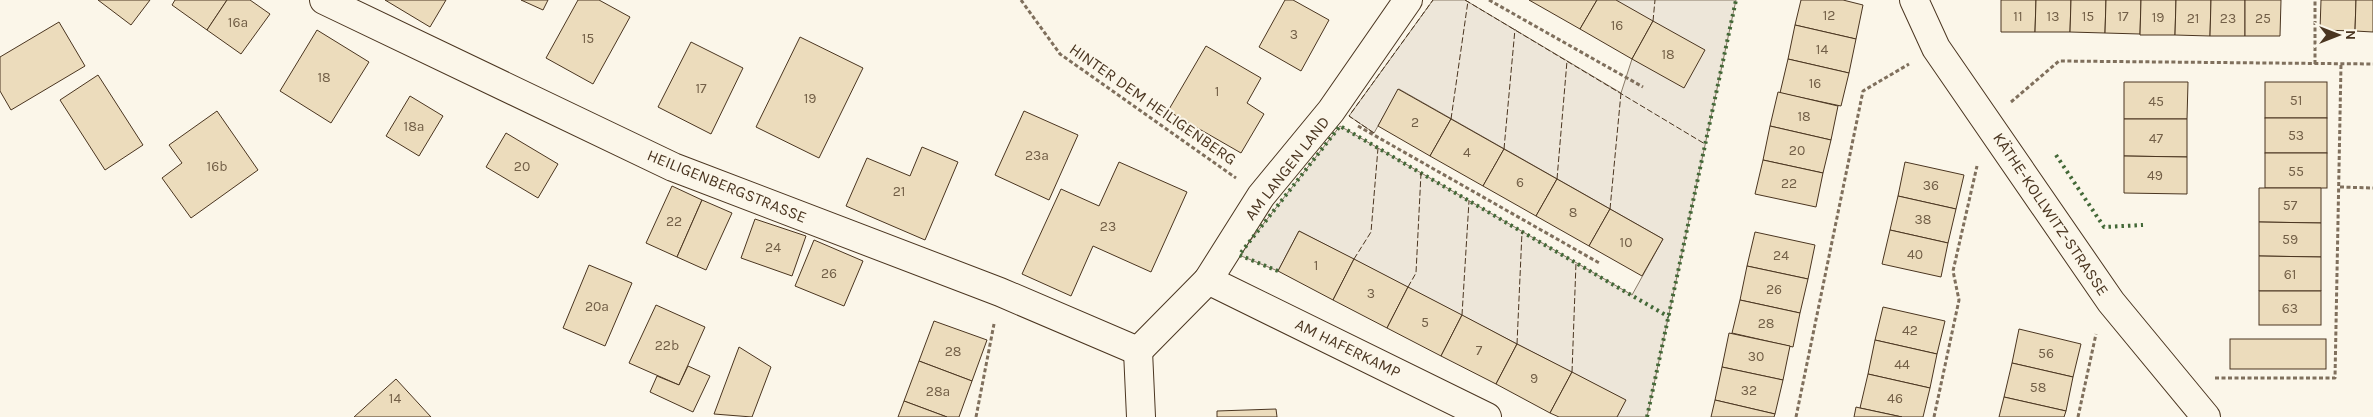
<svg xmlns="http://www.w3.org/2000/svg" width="2373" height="417" font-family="Karla,sans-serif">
<rect width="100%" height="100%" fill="#fbf6e9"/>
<path fill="#ede6d9" stroke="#887966" d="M 1433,0 L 1465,0 L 1621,93 L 1632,59 L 1616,0 L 1736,0 L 1647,417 L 1617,417 L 1625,400 L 1299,231 L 1278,271 L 1239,255 L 1340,126 L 1632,295 L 1663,239 L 1399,89 L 1374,133 L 1349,116 Z"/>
<g fill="#ecdcbc" stroke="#4a3520">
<path d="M 98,0 L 150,0 L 131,25 Z"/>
<path d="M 175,0 L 227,0 L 207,30 L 172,5 Z"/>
<path d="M 227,0 L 250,0 L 270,14 L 241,54 L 207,30 Z"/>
<path d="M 385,0 L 446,0 L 430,27 Z"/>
<path d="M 521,0 L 548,0 L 543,10 Z"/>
<path d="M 578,0 L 599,0 L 630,17 L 593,84 L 546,58 Z"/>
<path d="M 1285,0 L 1293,0 L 1329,20 L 1301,71 L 1259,47 Z"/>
<path d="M 1529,0 L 1597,0 L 1580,29 Z"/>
<path d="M 1597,0 L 1616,0 L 1653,21 L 1632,59 L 1580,29 Z"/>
<path d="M 1801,0 L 1843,0 L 1863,5 L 1856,39 L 1795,25 Z"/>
<path d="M 2001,0 L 2036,0 L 2035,32 L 2001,32 Z"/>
<path d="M 2036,0 L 2071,0 L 2070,32 L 2035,32 Z"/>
<path d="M 2071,0 L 2106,0 L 2105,33 L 2070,32 Z"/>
<path d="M 2106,0 L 2141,0 L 2140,34 L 2105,33 Z"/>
<path d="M 2141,0 L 2176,0 L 2175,35 L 2140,35 Z"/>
<path d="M 2176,0 L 2211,0 L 2210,36 L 2175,35 Z"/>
<path d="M 2211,0 L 2245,0 L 2245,36 L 2210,36 Z"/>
<path d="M 2245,0 L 2281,0 L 2280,36 L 2245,36 Z"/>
<path d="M 2321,0 L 2356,0 L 2355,31 L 2320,30 Z"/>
<path d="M 2356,0 L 2373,0 L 2373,32 L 2355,31 Z"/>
<path d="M 1653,21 L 1705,50 L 1684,88 L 1632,59 Z"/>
<path d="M 59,22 L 85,66 L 11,110 L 0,91 L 0,57 Z"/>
<path d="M 1795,25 L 1856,39 L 1849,73 L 1788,59 Z"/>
<path d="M 317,30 L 369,62 L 331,123 L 280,91 Z"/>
<path d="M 800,37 L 863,68 L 819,158 L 756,127 Z"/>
<path d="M 691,42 L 743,68 L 711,134 L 658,107 Z"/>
<path d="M 1206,46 L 1261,78 L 1247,103 L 1264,114 L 1241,153 L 1168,111 Z"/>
<path d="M 1788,59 L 1849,73 L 1841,106 L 1780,93 Z"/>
<path d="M 98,75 L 143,145 L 105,170 L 60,100 Z"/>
<path d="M 2124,82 L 2188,82 L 2187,119 L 2124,119 Z"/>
<rect x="2265" y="82" width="62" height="36"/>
<path d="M 1398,89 L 1451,119 L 1430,156 L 1378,126 Z"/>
<path d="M 1778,92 L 1838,106 L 1831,140 L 1770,126 Z"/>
<path d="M 410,96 L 443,116 L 419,156 L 386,136 Z"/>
<path d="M 217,111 L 258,170 L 191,218 L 162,178 L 182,163 L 169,145 Z"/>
<path d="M 1024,111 L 1078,135 L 1049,200 L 995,175 Z"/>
<rect x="2265" y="118" width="62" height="35"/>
<path d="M 1451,119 L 1504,149 L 1483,186 L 1430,156 Z"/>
<path d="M 2124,119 L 2187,119 L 2187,157 L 2124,156 Z"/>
<path d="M 1770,126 L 1831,140 L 1823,173 L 1763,160 Z"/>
<path d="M 506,133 L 558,164 L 538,198 L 486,167 Z"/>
<path d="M 922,147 L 958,162 L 925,240 L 846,206 L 867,158 L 910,176 Z"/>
<path d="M 1504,149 L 1557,179 L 1536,216 L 1483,186 Z"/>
<rect x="2265" y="153" width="62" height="35"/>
<path d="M 2124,156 L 2187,157 L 2187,194 L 2124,193 Z"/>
<path d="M 1763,160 L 1823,173 L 1816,207 L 1755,194 Z"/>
<path d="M 1119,162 L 1187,192 L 1151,272 L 1093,246 L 1071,296 L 1022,274 L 1061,189 L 1099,206 Z"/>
<path d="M 1905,162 L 1964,175 L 1956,209 L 1898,196 Z"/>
<path d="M 1557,179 L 1610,209 L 1589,246 L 1536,216 Z"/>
<path d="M 672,186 L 702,200 L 677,257 L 646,243 Z"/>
<path d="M 2259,188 L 2321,188 L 2321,223 L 2259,222 Z"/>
<path d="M 1898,196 L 1956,209 L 1948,243 L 1890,230 Z"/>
<path d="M 702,200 L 732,213 L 706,270 L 677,257 Z"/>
<path d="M 1610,209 L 1663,239 L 1642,276 L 1589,246 Z"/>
<path d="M 755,219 L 806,236 L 792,276 L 741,258 Z"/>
<path d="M 2259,222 L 2321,223 L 2321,257 L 2259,256 Z"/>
<path d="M 1890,230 L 1948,243 L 1941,277 L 1882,264 Z"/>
<path d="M 1299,231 L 1354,259 L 1333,300 L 1278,271 Z"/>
<path d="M 1755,232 L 1815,245 L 1808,279 L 1747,266 Z"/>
<path d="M 814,240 L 863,261 L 844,306 L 795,286 Z"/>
<path d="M 2259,256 L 2321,257 L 2321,291 L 2259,291 Z"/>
<path d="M 1354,259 L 1408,287 L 1387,328 L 1333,300 Z"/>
<path d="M 589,265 L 632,283 L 605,346 L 563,328 Z"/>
<path d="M 1747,266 L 1808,279 L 1800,313 L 1740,300 Z"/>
<path d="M 1408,287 L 1462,315 L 1441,356 L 1387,328 Z"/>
<rect x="2259" y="291" width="62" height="34"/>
<path d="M 1740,300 L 1800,313 L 1793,347 L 1732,333 Z"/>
<path d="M 656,305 L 705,327 L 679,385 L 629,363 Z"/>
<path d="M 1883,307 L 1945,321 L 1937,354 L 1875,340 Z"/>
<path d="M 1462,315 L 1517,344 L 1496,384 L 1441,356 Z"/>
<path d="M 934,321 L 987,340 L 972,381 L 919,361 Z"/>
<path d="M 2019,329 L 2081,344 L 2073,377 L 2012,363 Z"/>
<path d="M 1729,333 L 1790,346 L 1783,380 L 1722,367 Z"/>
<rect x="2230" y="339" width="96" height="30"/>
<path d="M 1875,340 L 1937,354 L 1930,388 L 1868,374 Z"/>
<path d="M 1517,344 L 1572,372 L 1550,413 L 1496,384 Z"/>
<path d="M 739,347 L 771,367 L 752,417 L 714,414 Z"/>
<path d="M 919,361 L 972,381 L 959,417 L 947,417 L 904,401 Z"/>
<path d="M 2012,363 L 2073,377 L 2066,411 L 2004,397 Z"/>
<path d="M 688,366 L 710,376 L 693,412 L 650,392 L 657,376 L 679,385 Z"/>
<path d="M 1722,367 L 1783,380 L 1775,414 L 1715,400 Z"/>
<path d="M 1572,372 L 1626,400 L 1617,417 L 1559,417 L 1550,413 Z"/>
<path d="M 1868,374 L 1930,388 L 1923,417 L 1902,417 L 1860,408 Z"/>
<path d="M 396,379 L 431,417 L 354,417 Z"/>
<path d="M 2004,397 L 2066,411 L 2064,417 L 1999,417 Z"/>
<path d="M 1715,400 L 1775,414 L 1774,417 L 1711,417 Z"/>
<path d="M 904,401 L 947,417 L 898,417 Z"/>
<path d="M 1856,407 L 1860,408 L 1902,417 L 1854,417 Z"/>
<path d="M 1276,409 L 1277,417 L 1217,417 L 1217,411 Z"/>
</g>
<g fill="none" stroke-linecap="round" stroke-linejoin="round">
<defs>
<g id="minor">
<path d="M 324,0 L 673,167 L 1000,292 L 1138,351"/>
<path d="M 1914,0 L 1936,48 L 2111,302 L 2206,417"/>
<path d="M 1208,280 L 1487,417"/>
<path d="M 1138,351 L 1208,280 L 1261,196 L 1331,111 L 1408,0"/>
<path d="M 1138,351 L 1141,417"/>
</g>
</defs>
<use href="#minor" stroke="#4a3520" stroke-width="30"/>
<g stroke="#7f6f5c" stroke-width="3" stroke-dasharray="4 2.5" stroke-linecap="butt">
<path d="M 1021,0 L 1060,54 L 1236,178"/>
<path d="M 1489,0 L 1643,87"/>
<path d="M 2315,64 L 2315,0"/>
<path d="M 2011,102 L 2059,61 L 2373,64"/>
<path d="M 1358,126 L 1601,264"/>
<path d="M 2340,187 L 2373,188"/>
<path d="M 2215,378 L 2335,378 L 2341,64"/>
<path d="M 976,417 L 994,324"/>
<path d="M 1796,417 L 1863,91 L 1909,64"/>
<path d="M 1934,417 L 1959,300 L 1953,271 L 1977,166"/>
<path d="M 2078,417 L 2096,334"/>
</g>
<use href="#minor" stroke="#fbf6e9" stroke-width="28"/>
<g stroke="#436837" stroke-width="4" stroke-dasharray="2.5 4" stroke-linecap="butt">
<path d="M 2056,155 L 2104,227 L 2143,225"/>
<path d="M 1278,271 L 1239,255 L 1340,126 L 1669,317"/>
<path d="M 1647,417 L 1736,0"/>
</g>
<g stroke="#4a3520" stroke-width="1" stroke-dasharray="6 2.5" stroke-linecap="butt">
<path d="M 1465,0 L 1705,144"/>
<path d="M 1653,21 L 1655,0"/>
<path d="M 1451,119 L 1468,1"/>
<path d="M 1374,133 L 1349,116 L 1433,0"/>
<path d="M 1504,149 L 1515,29"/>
<path d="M 1557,179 L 1567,61"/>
<path d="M 1610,209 L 1621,93"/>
<path d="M 1354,259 L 1371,232 L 1378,148"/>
<path d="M 1408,287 L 1416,273 L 1421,173"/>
<path d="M 1462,315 L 1469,201"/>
<path d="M 1517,344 L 1522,232"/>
<path d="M 1572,372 L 1576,263"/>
</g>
</g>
<g text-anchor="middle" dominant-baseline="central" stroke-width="4" stroke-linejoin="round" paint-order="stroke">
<g font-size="14" fill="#725f47">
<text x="1829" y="15">12</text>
<text x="2018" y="16">11</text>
<text x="2053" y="16">13</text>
<text x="2088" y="16">15</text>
<text x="2123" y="16">17</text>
<text x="2158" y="17">19</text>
<text x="2193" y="18">21</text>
<text x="2228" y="18">23</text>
<text x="2263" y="18">25</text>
<text x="238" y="22">16a</text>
<text x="1617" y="25">16</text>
<text x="1294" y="34">3</text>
<text x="588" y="38">15</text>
<text x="1822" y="49">14</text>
<text x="1668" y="54">18</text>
<text x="324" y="77">18</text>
<text x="1815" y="83">16</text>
<text x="701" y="88">17</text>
<text x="1217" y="91">1</text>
<text x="810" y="98">19</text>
<text x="2296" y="100">51</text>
<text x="2156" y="101">45</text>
<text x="1804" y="116">18</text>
<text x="1415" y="122">2</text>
<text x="414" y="126">18a</text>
<text x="2296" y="135">53</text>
<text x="2156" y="138">47</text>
<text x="1797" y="150">20</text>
<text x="1467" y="152">4</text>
<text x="1037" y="155">23a</text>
<text x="217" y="166">16b</text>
<text x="522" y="166">20</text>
<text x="2296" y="171">55</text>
<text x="2155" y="175">49</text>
<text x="1520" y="182">6</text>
<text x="1789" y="183">22</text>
<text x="1931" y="185">36</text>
<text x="899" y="191">21</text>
<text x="2290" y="205">57</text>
<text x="1573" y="212">8</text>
<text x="1923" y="219">38</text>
<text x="674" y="221">22</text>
<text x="1108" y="226">23</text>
<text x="2290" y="239">59</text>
<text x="1626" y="242">10</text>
<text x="773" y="247">24</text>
<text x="1915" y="254">40</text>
<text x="1781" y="255">24</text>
<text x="1316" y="265">1</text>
<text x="829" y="273">26</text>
<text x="2290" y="274">61</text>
<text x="1774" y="289">26</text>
<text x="1371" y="293">3</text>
<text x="597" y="306">20a</text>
<text x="2290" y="308">63</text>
<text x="1425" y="322">5</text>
<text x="1766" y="323">28</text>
<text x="1910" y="330">42</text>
<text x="667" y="345">22b</text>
<text x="1479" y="350">7</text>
<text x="953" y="351">28</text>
<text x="2046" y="353">56</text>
<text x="1756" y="356">30</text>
<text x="1902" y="364">44</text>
<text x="1534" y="378">9</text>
<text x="2038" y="387">58</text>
<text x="1749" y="390">32</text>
<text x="938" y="391">28a</text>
<text x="395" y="398">14</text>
<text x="1895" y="398">46</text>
</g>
<g font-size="16" fill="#4a3520" stroke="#fbf6e9">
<text transform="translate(1153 104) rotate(35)">HINTER DEM HEILIGENBERG</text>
<text transform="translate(1287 168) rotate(-52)">AM LANGEN LAND</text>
<text transform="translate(727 186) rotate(22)">HEILIGENBERGSTRASSE</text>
<text transform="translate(2051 214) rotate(56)">KÄTHE-KOLLWITZ-STRASSE</text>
<text transform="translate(1348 348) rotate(26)">AM HAFERKAMP</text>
</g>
</g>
<g transform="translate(2338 35) rotate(90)" stroke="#fbf6e9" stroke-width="4" paint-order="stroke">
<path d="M0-4L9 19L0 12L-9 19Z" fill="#4a3520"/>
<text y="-8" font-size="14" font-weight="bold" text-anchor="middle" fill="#4a3520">N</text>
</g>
</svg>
